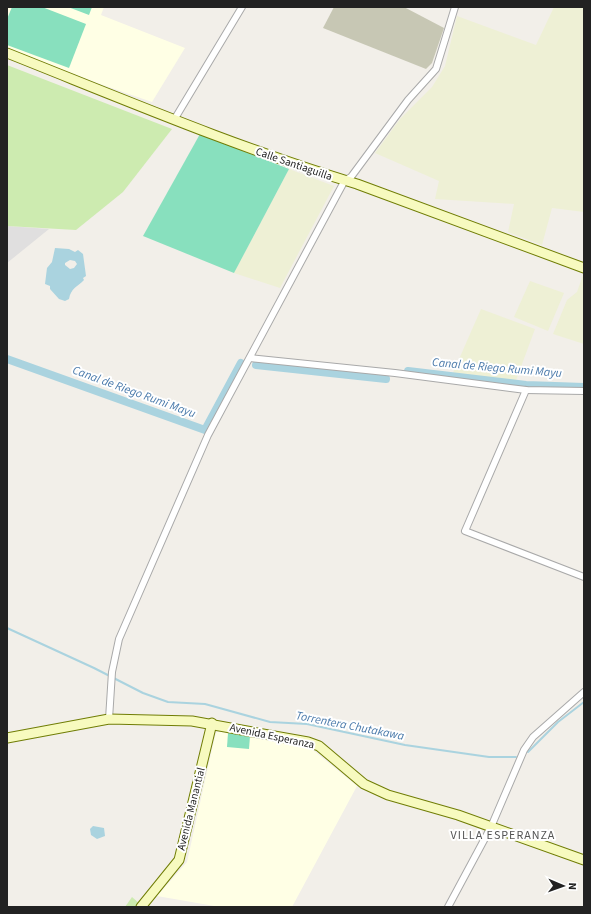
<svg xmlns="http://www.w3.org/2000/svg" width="591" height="914" font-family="'Source Sans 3',sans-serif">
<rect width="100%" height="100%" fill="#f2efe9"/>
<path fill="#e0dfdf" d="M 7,226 L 49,229 L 7,263 Z"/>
<g fill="#ffffe5">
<path d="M 7,7 L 104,7 L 101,15 L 185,48 L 152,102 L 97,83 L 7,48 Z"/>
<path d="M 221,729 L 308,746 L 357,786 L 292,907 L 220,907 L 157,896 L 187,862 L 210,758 L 216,733 Z"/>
</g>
<path fill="#c7c7b4" d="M 334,7 L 404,7 L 444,28 L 432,63 L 426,69 L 323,28 Z"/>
<g fill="#eef0d5">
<path d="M 554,7 L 584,7 L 584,212 L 552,208 L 542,245 L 508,232 L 514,204 L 435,199 L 439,181 L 375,153 L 400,119 L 432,87 L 445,66 L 457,16 L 536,45 Z"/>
<path d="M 289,169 L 334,186 L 280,288 L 234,273 Z"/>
<path d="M 584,272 L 584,344 L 553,334 L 567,300 L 577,292 Z"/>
<path d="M 530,281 L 564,293 L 548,331 L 514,317 Z"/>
<path d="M 481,309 L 535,329 L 515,383 L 452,375 Z"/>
</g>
<g fill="#cdebb0">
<path d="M 7,65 L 172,129 L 123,192 L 76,230 L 7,226 Z"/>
<path d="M 132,897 L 140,904 L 138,907 L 125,907 Z"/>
</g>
<g fill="#88e0be">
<path d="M 12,7 L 42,7 L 86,24 L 69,68 L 7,45 L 7,19 Z"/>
<path d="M 68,7 L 92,7 L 89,15 Z"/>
<path d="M 200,134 L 289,169 L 234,273 L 143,236 Z"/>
<path d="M 228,733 L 250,736 L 249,749 L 227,747 Z"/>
</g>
<g fill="#aad3df" fill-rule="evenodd">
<path d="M 55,248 L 69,249 L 75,252 L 78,250 L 83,254 L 86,276 L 83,278 L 84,280 C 77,287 71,288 69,299 L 65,301 L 59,299 L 50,289 L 50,286 L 45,284 L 47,268 L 52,262 ZM 70,260 L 75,261 L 77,264 L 74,268 L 70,269 L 65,265 L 65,263 Z"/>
<path d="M 93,826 L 104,828 L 105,836 L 97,839 L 91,835 L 90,829 Z"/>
</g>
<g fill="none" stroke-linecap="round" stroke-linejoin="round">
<g stroke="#aad3df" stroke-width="2">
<path d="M 7,628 L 94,668 L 143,693 L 168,702 L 205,704 L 270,722 L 307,724 L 405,745 L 489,757 L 516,757"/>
<path d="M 528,752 L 558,722 L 584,702"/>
</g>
<g stroke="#aad3df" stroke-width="8">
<path d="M 7,359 L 205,430 L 241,363"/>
<path d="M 256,365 L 386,379"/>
<path d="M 408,371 L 526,385 L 584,387"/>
</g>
<defs>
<g id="street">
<path d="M 174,120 L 242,7"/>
<path d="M 250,358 L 395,373 L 526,390 L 584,391"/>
<path d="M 526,390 L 465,531 L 584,577"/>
<path d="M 109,719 L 112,672 L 119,639 L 208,435 L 345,180 L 351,177 L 408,100 L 436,69 L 455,7"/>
<path d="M 448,907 L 491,827 L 524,750 L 533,737 L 584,692"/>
</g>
<g id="secondary">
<path d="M 7,53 C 123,99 238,148 357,184 L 584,268"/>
<path d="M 7,738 L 109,719 L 192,721 L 308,742 L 319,746 L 364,784 L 388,795 L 458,815 L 584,860"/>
<path d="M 141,907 L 179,860 L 212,723"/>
</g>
</defs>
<use href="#street" stroke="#a9a9a9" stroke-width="8"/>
<use href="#secondary" stroke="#707d05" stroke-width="11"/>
<use href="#street" stroke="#fff" stroke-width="6"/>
<use href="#secondary" stroke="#f7fabf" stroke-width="9"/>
</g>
<g text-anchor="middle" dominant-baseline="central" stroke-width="4" stroke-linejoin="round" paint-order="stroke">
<g font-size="11" fill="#222" stroke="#fff">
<text transform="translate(294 164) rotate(19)">Calle Santiaguilla</text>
<text transform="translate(272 736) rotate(12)">Avenida Esperanza</text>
<text transform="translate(191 809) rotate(-76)">Avenida Manantial</text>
</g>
<g font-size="12" font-style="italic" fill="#4a7aab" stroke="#fff">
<text transform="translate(497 368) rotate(5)">Canal de Riego Rumi Mayu</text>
<text transform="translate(134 392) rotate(20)">Canal de Riego Rumi Mayu</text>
<text transform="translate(350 726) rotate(11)">Torrentera Chutakawa</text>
</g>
<g font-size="12" letter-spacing="1" fill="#555" stroke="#fff">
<text x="503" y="835">VILLA ESPERANZA</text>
</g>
</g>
<rect width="591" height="914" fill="none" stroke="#222222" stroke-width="16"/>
<g transform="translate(563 886) rotate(92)" stroke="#ffffff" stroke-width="3" paint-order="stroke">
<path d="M0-3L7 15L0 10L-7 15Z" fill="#222222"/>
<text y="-6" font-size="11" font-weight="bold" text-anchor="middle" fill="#222222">N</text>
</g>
</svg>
